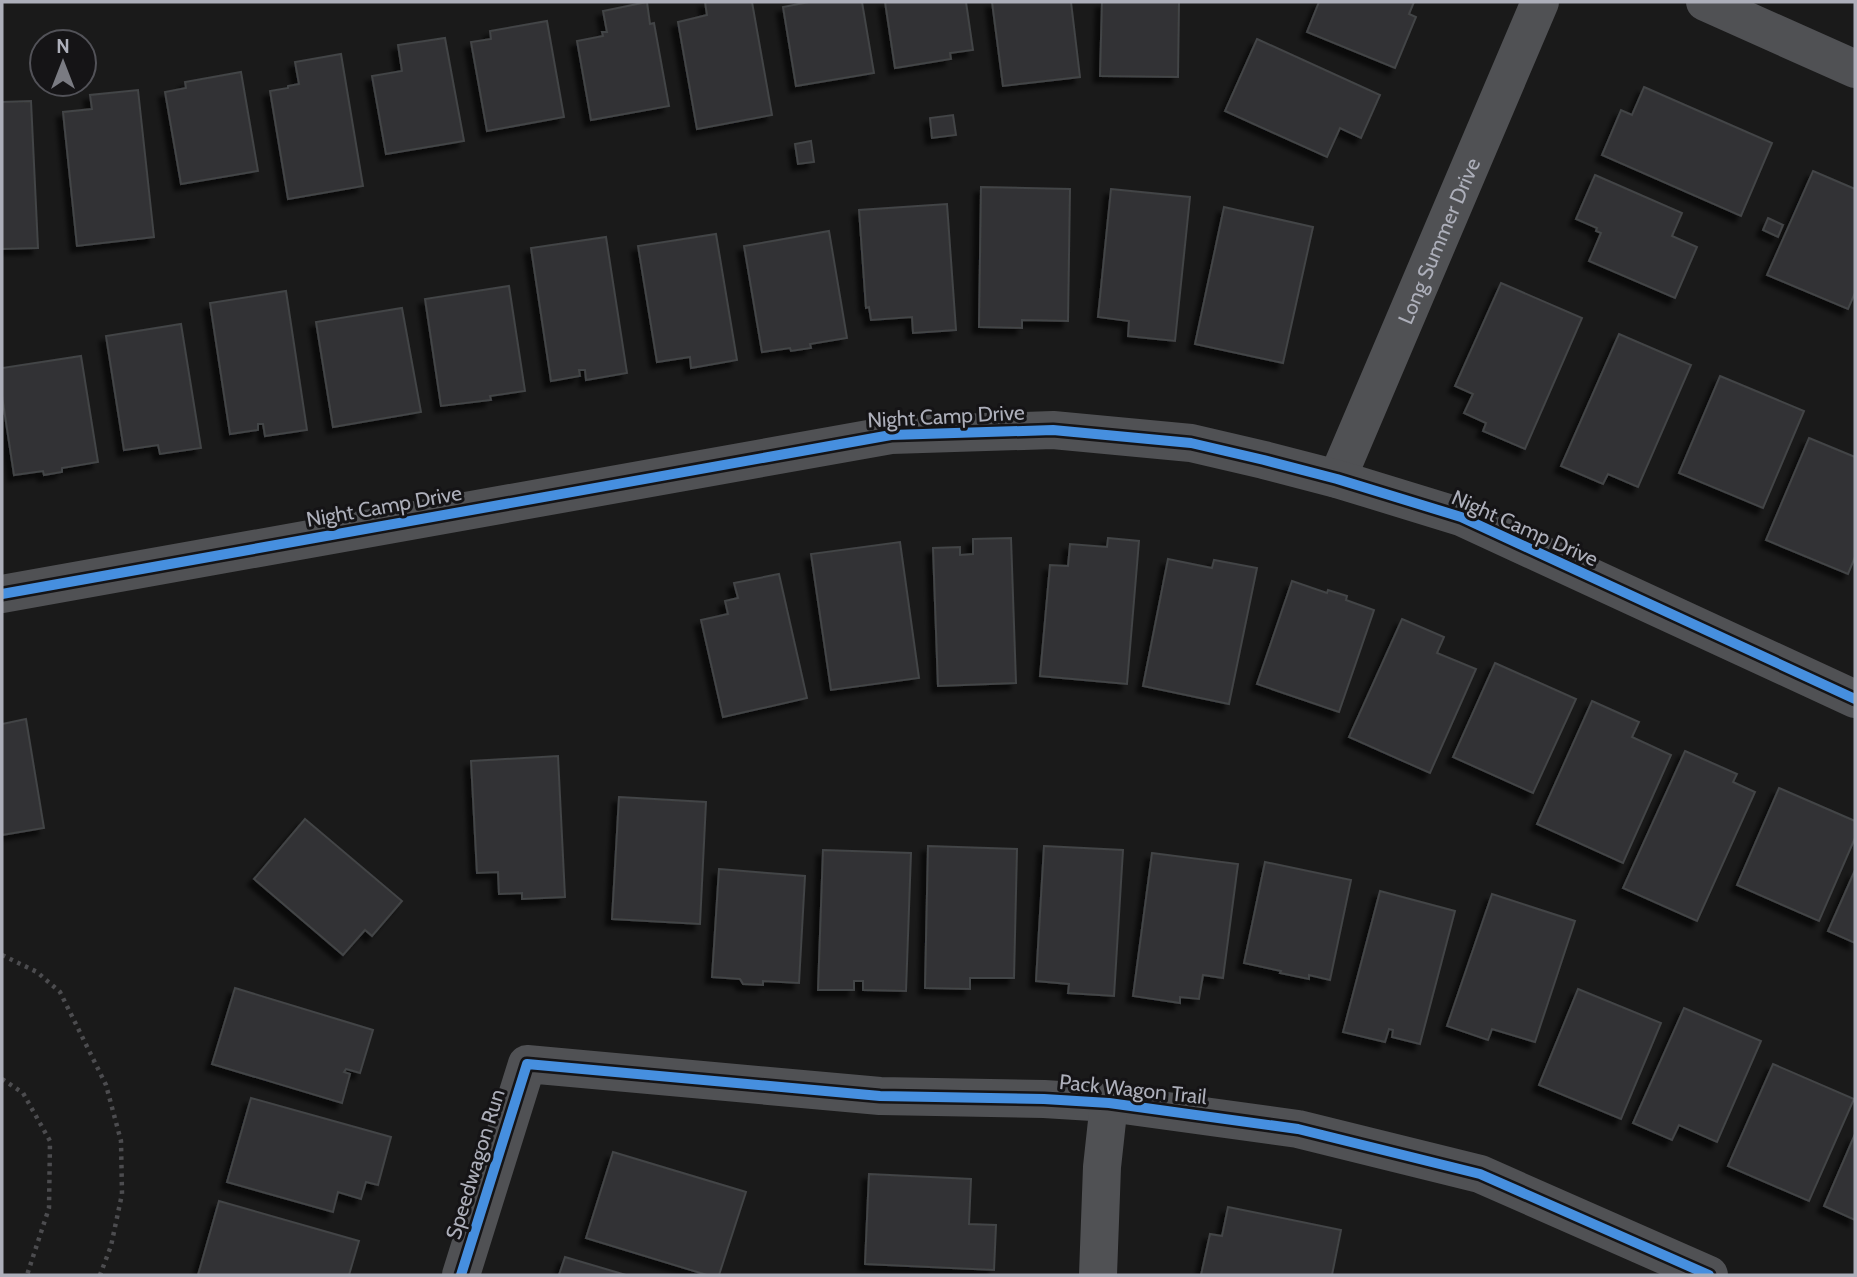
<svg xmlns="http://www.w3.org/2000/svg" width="1857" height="1277" font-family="Cabin,sans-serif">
<defs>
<filter id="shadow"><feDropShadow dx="-6" dy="6" stdDeviation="2" flood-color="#0009"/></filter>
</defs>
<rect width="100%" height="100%" fill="#1a1a1a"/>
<g fill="#333334" stroke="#434446" stroke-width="2" filter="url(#shadow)">
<path d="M 647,2 L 650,24 L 654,23 L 669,106 L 591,120 L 577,41 L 603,36 L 602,32 L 607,32 L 603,11 Z"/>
<path d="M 705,2 L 752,2 L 772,115 L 697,129 L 678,22 L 707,15 Z"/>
<path d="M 809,2 L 862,2 L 874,73 L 796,86 L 783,7 Z"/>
<path d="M 885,2 L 966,2 L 973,50 L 950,53 L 951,59 L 895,68 Z"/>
<path d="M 992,2 L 1071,2 L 1080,77 L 1003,86 Z"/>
<path d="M 1102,2 L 1179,2 L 1178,77 L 1100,76 Z"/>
<path d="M 1319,2 L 1414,2 L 1409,14 L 1416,17 L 1395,68 L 1307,32 Z"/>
<path d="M 547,21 L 564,117 L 487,131 L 471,42 L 491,39 L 490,31 Z"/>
<path d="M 445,38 L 464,141 L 386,154 L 372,76 L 402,71 L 398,45 Z"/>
<path d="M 1257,39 L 1380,95 L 1361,138 L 1340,128 L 1327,157 L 1225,111 Z"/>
<path d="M 341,54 L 363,186 L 288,199 L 270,91 L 288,88 L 288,86 L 299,84 L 295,62 Z"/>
<path d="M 241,72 L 258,171 L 181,184 L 165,92 L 186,88 L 185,82 Z"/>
<path d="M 1644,87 L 1772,143 L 1741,216 L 1602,155 L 1621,110 L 1632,115 Z"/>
<path d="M 138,90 L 154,237 L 77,246 L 63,112 L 92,109 L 90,95 Z"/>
<path d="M 31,101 L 38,248 L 2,249 L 2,102 Z"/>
<path d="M 953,115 L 956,135 L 932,138 L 930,118 Z"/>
<path d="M 811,141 L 814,162 L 798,164 L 795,144 Z"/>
<path d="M 1813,171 L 1855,189 L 1855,293 L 1848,309 L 1767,275 Z"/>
<path d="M 1595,175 L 1682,213 L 1672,236 L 1697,247 L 1675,298 L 1589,261 L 1601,233 L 1596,231 L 1597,228 L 1576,219 Z"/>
<path d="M 981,187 L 1070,189 L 1068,321 L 1022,320 L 1022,328 L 979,327 Z"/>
<path d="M 1111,189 L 1190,197 L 1175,341 L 1128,336 L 1129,321 L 1098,317 Z"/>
<path d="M 947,204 L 956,330 L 913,333 L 912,317 L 871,320 L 869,307 L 866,308 L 859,210 Z"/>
<path d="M 1224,207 L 1313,227 L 1283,363 L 1195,344 Z"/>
<path d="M 1768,218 L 1783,225 L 1778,237 L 1763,230 Z"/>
<path d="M 829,231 L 847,338 L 810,344 L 811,348 L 791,351 L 790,348 L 762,352 L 744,246 Z"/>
<path d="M 716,234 L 737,360 L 691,368 L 690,357 L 657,362 L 638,246 Z"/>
<path d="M 606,237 L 627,373 L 586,380 L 585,370 L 579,370 L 580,376 L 551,381 L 531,248 Z"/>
<path d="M 1501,283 L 1582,318 L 1525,449 L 1483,431 L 1486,423 L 1464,413 L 1473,394 L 1455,386 Z"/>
<path d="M 509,286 L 525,391 L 490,396 L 491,400 L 441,406 L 425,299 Z"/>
<path d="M 286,291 L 307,430 L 265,436 L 263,424 L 258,424 L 258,430 L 230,434 L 210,303 Z"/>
<path d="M 402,308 L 421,412 L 333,427 L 316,322 Z"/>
<path d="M 181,324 L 201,448 L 160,454 L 158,445 L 124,450 L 106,336 Z"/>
<path d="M 1619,334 L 1691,365 L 1638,487 L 1608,474 L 1603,484 L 1561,466 Z"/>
<path d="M 81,356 L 98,462 L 62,468 L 62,472 L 44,475 L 43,471 L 14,475 L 2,396 L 2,368 Z"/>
<path d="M 1720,376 L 1804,411 L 1763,508 L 1679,473 Z"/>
<path d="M 1809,438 L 1855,457 L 1855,557 L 1848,574 L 1766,540 Z"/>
<path d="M 1011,538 L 1016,683 L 938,686 L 933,548 L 960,547 L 960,555 L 973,554 L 973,539 Z"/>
<path d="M 1108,538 L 1139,541 L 1127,684 L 1040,676 L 1050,565 L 1068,566 L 1070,544 L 1107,547 Z"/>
<path d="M 900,542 L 919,678 L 831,690 L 811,554 Z"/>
<path d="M 1168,559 L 1212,568 L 1214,560 L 1257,568 L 1229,704 L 1143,686 Z"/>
<path d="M 779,574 L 807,698 L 723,717 L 701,620 L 728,614 L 725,601 L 738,598 L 734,583 Z"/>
<path d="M 1292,581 L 1327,593 L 1328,590 L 1347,596 L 1346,600 L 1374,610 L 1339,712 L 1257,684 Z"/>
<path d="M 1402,619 L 1444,637 L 1437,653 L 1476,669 L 1430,773 L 1349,737 Z"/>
<path d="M 1495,663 L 1576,699 L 1533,793 L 1453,757 Z"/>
<path d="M 1592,701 L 1639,722 L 1632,737 L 1671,755 L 1623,863 L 1537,824 Z"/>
<path d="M 26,719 L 44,828 L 2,835 L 2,724 Z"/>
<path d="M 1685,751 L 1737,774 L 1733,782 L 1755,792 L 1697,921 L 1623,888 Z"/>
<path d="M 558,756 L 565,897 L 522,899 L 522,893 L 499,894 L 498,872 L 477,873 L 471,761 Z"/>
<path d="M 1779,788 L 1855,821 L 1855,838 L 1819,921 L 1737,885 Z"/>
<path d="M 619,797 L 706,802 L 700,924 L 612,919 Z"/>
<path d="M 305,819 L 402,901 L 372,936 L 365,930 L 343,955 L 254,879 Z"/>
<path d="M 928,846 L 1017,849 L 1014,978 L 970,978 L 970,989 L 925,988 Z"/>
<path d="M 1044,846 L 1123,850 L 1114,996 L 1068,993 L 1069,984 L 1036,981 Z"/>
<path d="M 823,850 L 911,853 L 906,991 L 863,990 L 863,981 L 854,981 L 854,990 L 818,990 Z"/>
<path d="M 1152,853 L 1238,864 L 1223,978 L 1203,975 L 1199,999 L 1180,997 L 1180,1003 L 1133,996 Z"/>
<path d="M 1265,862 L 1351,880 L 1330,980 L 1309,975 L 1309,979 L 1280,973 L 1281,971 L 1244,963 Z"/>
<path d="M 719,869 L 805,876 L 799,983 L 763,981 L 763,985 L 743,984 L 740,979 L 712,977 Z"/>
<path d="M 1855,870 L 1855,943 L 1828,931 Z"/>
<path d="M 1380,891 L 1455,911 L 1420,1044 L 1392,1037 L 1393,1030 L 1389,1029 L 1385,1042 L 1343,1032 Z"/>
<path d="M 1492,894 L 1575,921 L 1535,1042 L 1492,1029 L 1488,1040 L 1447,1026 Z"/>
<path d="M 235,988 L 373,1030 L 360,1073 L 346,1069 L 344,1072 L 350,1074 L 342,1103 L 212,1064 Z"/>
<path d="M 1578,989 L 1661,1023 L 1621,1119 L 1539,1085 Z"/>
<path d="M 1684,1008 L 1761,1041 L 1717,1142 L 1679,1125 L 1672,1140 L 1633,1123 Z"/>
<path d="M 1773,1064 L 1854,1099 L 1809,1201 L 1728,1166 Z"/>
<path d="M 251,1098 L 391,1137 L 378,1185 L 366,1182 L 361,1199 L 338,1192 L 333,1212 L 227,1182 Z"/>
<path d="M 1855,1134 L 1855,1220 L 1824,1206 Z"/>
<path d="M 613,1152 L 746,1192 L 719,1275 L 707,1275 L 586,1238 Z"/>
<path d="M 869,1174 L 971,1179 L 969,1224 L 996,1225 L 994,1270 L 865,1264 Z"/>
<path d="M 219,1201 L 359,1241 L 349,1275 L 198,1275 Z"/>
<path d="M 1228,1207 L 1341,1230 L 1332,1275 L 1201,1275 L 1210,1234 L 1222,1236 Z"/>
<path d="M 565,1257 L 626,1275 L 559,1275 Z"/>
</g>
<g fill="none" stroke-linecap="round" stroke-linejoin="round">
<g stroke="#4c4c4f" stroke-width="4.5" stroke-dasharray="3.5 5" stroke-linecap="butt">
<path d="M 2,955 L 37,972 L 60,992 L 106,1085 L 121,1141 L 122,1194 L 111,1246 L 100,1275"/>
<path d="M 2,1079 L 23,1093 L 50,1141 L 49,1208 L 27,1275"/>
</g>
<g stroke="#505154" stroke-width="38">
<path d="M 1705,2 L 1855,69"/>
<path id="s1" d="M 1337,479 L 1540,2"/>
<path d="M 2,594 L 891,435 L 1053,430 L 1191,443 L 1264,460 L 1337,479 L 1461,517 L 1855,699"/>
<path d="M 461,1275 L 527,1064 L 880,1096 L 1044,1099 L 1109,1103 L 1298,1129 L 1480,1174 L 1709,1275"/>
<path d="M 1098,1275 L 1102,1167 L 1109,1103"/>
</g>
<defs>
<g id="cycleway">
<path d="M 2,594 L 891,435 L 1053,430 L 1191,443 L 1264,460 L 1337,479 L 1461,517 L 1855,699"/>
<path d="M 461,1275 L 527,1064 L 880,1096 L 1044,1099 L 1109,1103 L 1298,1129 L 1480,1174 L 1709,1275"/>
</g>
</defs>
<use href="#cycleway" stroke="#151416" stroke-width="15"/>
<use href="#cycleway" stroke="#468fdf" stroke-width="10"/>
</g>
<g text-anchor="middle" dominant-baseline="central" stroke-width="6" stroke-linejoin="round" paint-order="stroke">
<g font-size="21" fill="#adafba" stroke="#151416">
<text stroke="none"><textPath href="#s1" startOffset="259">Long Summer Drive</textPath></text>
<text transform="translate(946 416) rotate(-3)">Night Camp Drive</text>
<text transform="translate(384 506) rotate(-10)">Night Camp Drive</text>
<text transform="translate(1525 528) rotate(24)">Night Camp Drive</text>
<text transform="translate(1133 1089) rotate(6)">Pack Wagon Trail</text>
<text transform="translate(475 1164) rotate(-73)">Speedwagon Run</text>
</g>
</g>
<rect width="1857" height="1277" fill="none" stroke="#adafba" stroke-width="7"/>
<g transform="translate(63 63)"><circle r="33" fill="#151416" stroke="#525258" stroke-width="2"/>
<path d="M0-5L12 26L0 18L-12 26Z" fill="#7a7b82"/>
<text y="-10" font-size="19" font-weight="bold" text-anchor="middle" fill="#adafba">N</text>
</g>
</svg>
